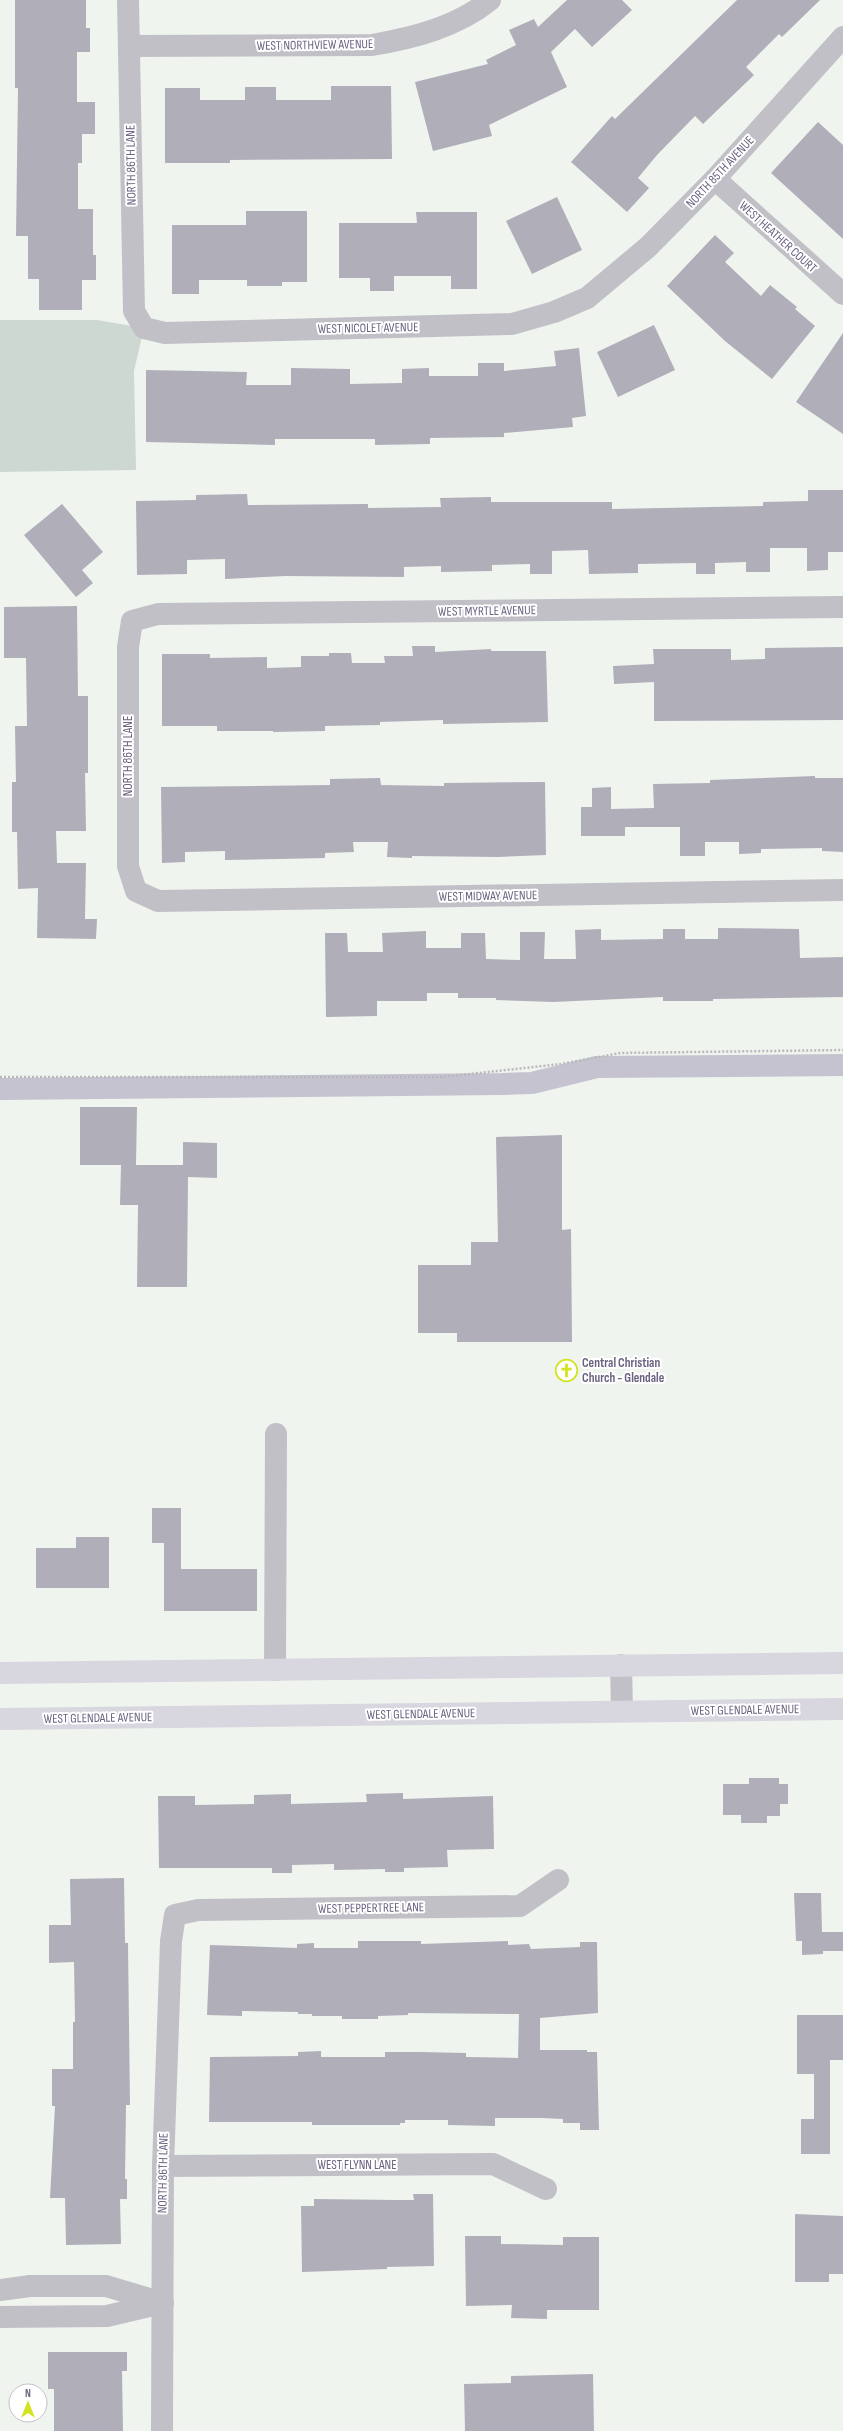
<svg xmlns="http://www.w3.org/2000/svg" width="843" height="2431" font-family="'Sofia Sans Condensed',sans-serif">
<rect width="100%" height="100%" fill="#f0f4ef"/>
<path fill="#ced8d3" d="M 0,320 L 97,320 L 144,328 L 134,371 L 136,470 L 0,472 Z"/>
<g fill="none" stroke-linecap="round" stroke-linejoin="round">
<path stroke="#c4c3cf" stroke-width="22" d="M 0,1089 L 502,1084 L 532,1083 L 597,1067 L 843,1065"/>
</g>
<g fill="#b0aeb9">
<path d="M 15,0 L 86,0 L 86,28 L 90,28 L 90,52 L 77,52 L 77,102 L 95,102 L 95,134 L 82,134 L 82,163 L 78,163 L 78,209 L 93,209 L 93,255 L 96,255 L 96,280 L 82,280 L 82,310 L 39,310 L 39,279 L 28,279 L 28,236 L 16,236 L 18,88 L 15,88 Z"/>
<path d="M 567,0 L 622,0 L 632,10 L 592,47 L 575,29 L 551,52 L 567,87 L 489,125 L 492,136 L 433,151 L 415,82 L 488,64 L 486,60 L 516,45 L 509,30 L 534,19 L 538,27 Z"/>
<path d="M 737,0 L 820,0 L 782,37 L 779,34 L 746,67 L 754,75 L 703,124 L 695,116 L 657,155 L 638,178 L 649,188 L 627,212 L 571,162 L 612,116 L 615,119 Z"/>
<path d="M 331,86 L 391,86 L 392,159 L 230,160 L 230,163 L 165,163 L 165,88 L 200,88 L 200,100 L 245,100 L 245,87 L 276,87 L 276,100 L 331,100 Z"/>
<path d="M 818,122 L 843,145 L 843,239 L 771,173 Z"/>
<path d="M 557,197 L 582,250 L 532,274 L 506,221 Z"/>
<path d="M 246,211 L 307,211 L 307,282 L 282,282 L 282,286 L 247,286 L 247,280 L 199,280 L 199,294 L 172,294 L 172,225 L 246,225 Z"/>
<path d="M 416,212 L 477,212 L 477,289 L 451,289 L 451,276 L 394,276 L 394,291 L 370,291 L 370,278 L 339,278 L 339,223 L 417,223 Z"/>
<path d="M 715,235 L 734,253 L 725,262 L 761,296 L 770,285 L 797,307 L 795,309 L 815,326 L 772,379 L 725,341 L 667,286 Z"/>
<path d="M 654,325 L 675,370 L 618,397 L 597,352 Z"/>
<path d="M 843,333 L 843,434 L 796,402 Z"/>
<path d="M 579,348 L 586,416 L 572,418 L 573,427 L 504,433 L 504,437 L 430,438 L 430,444 L 375,445 L 375,439 L 275,439 L 275,445 L 146,442 L 146,370 L 247,372 L 246,385 L 291,385 L 291,368 L 350,369 L 350,384 L 402,383 L 402,369 L 429,368 L 429,376 L 478,376 L 478,363 L 504,363 L 504,371 L 556,366 L 554,351 Z"/>
<path d="M 808,490 L 843,490 L 843,552 L 828,552 L 828,570 L 807,571 L 807,548 L 770,548 L 770,572 L 746,572 L 746,562 L 715,563 L 715,574 L 696,574 L 696,563 L 638,564 L 638,573 L 589,574 L 588,550 L 552,551 L 552,574 L 530,574 L 530,564 L 492,565 L 492,571 L 441,572 L 441,566 L 404,567 L 404,577 L 285,576 L 225,579 L 225,559 L 187,560 L 187,574 L 137,575 L 136,501 L 196,500 L 196,495 L 247,494 L 248,505 L 368,504 L 368,508 L 441,507 L 440,498 L 491,497 L 491,502 L 612,502 L 612,509 L 763,506 L 763,502 L 808,501 Z"/>
<path d="M 62,504 L 103,552 L 82,570 L 93,583 L 76,597 L 24,535 Z"/>
<path d="M 77,606 L 78,696 L 88,696 L 88,773 L 85,773 L 86,831 L 56,831 L 57,863 L 86,863 L 85,919 L 97,919 L 96,939 L 37,938 L 38,888 L 18,889 L 17,832 L 12,832 L 12,782 L 16,782 L 15,726 L 27,726 L 26,658 L 4,658 L 4,607 Z"/>
<path d="M 412,646 L 435,646 L 435,652 L 491,649 L 491,651 L 546,651 L 548,722 L 443,724 L 443,720 L 380,722 L 380,725 L 325,726 L 325,731 L 273,732 L 273,731 L 217,731 L 217,726 L 162,726 L 162,654 L 210,654 L 210,658 L 267,657 L 267,668 L 301,667 L 301,656 L 329,656 L 329,653 L 351,653 L 352,663 L 385,663 L 384,656 L 413,656 Z"/>
<path d="M 843,647 L 843,720 L 654,721 L 654,682 L 614,684 L 613,666 L 654,664 L 653,649 L 731,649 L 731,660 L 765,659 L 765,648 Z"/>
<path d="M 815,776 L 815,778 L 843,778 L 843,852 L 822,851 L 822,848 L 761,849 L 761,853 L 739,854 L 739,842 L 705,842 L 705,856 L 680,856 L 680,827 L 625,827 L 625,836 L 581,836 L 581,807 L 592,807 L 592,788 L 611,787 L 611,809 L 654,808 L 653,784 L 710,783 L 710,780 Z"/>
<path d="M 380,778 L 381,785 L 444,786 L 444,783 L 545,782 L 546,855 L 497,857 L 412,856 L 412,858 L 387,857 L 388,842 L 353,842 L 354,852 L 325,853 L 325,858 L 225,860 L 225,851 L 185,852 L 185,862 L 162,863 L 161,787 L 330,785 L 330,779 Z"/>
<path d="M 718,928 L 799,929 L 800,958 L 843,957 L 843,997 L 713,999 L 713,1001 L 663,1001 L 663,997 L 553,1002 L 496,1000 L 496,998 L 458,998 L 458,993 L 427,993 L 427,1001 L 377,1001 L 377,1016 L 326,1017 L 325,933 L 347,933 L 348,952 L 383,952 L 382,933 L 426,931 L 426,948 L 461,948 L 461,933 L 485,933 L 486,959 L 520,960 L 520,932 L 545,932 L 544,959 L 576,959 L 575,930 L 601,929 L 601,940 L 663,939 L 663,929 L 685,929 L 685,939 L 718,939 Z"/>
<path d="M 80,1107 L 137,1107 L 136,1165 L 183,1165 L 183,1142 L 217,1143 L 217,1178 L 188,1177 L 187,1287 L 137,1287 L 138,1205 L 120,1205 L 121,1165 L 80,1165 Z"/>
<path d="M 562,1135 L 562,1230 L 571,1229 L 572,1342 L 457,1342 L 457,1333 L 418,1333 L 418,1265 L 471,1265 L 471,1242 L 498,1242 L 496,1137 Z"/>
<path d="M 152,1508 L 181,1508 L 181,1569 L 257,1569 L 257,1611 L 164,1611 L 164,1543 L 152,1543 Z"/>
<path d="M 76,1537 L 109,1537 L 109,1588 L 36,1588 L 36,1548 L 76,1548 Z"/>
<path d="M 749,1778 L 779,1778 L 779,1784 L 788,1784 L 788,1804 L 780,1804 L 780,1816 L 767,1816 L 767,1823 L 741,1823 L 741,1815 L 723,1815 L 723,1784 L 749,1784 Z"/>
<path d="M 403,1793 L 403,1799 L 493,1796 L 494,1849 L 447,1850 L 448,1867 L 404,1868 L 404,1872 L 385,1872 L 385,1869 L 334,1870 L 334,1864 L 292,1865 L 292,1873 L 272,1873 L 272,1868 L 159,1868 L 158,1796 L 195,1796 L 195,1805 L 254,1804 L 254,1795 L 291,1794 L 291,1804 L 367,1802 L 366,1794 Z"/>
<path d="M 124,1878 L 125,1943 L 128,1943 L 130,2105 L 126,2105 L 125,2179 L 127,2179 L 127,2199 L 120,2199 L 121,2244 L 66,2245 L 65,2198 L 50,2198 L 55,2106 L 52,2106 L 52,2069 L 73,2069 L 73,2022 L 75,2022 L 74,1962 L 49,1963 L 49,1925 L 71,1925 L 70,1879 Z"/>
<path d="M 794,1893 L 821,1893 L 822,1932 L 843,1932 L 843,1951 L 823,1951 L 823,1954 L 802,1955 L 802,1941 L 796,1941 Z"/>
<path d="M 358,1941 L 421,1941 L 421,1944 L 508,1941 L 508,1945 L 529,1944 L 531,1949 L 580,1947 L 580,1942 L 597,1942 L 598,2013 L 540,2018 L 540,2050 L 587,2050 L 587,2052 L 597,2052 L 599,2130 L 580,2130 L 580,2123 L 563,2123 L 563,2119 L 541,2118 L 495,2118 L 495,2126 L 448,2125 L 448,2120 L 405,2120 L 405,2123 L 400,2123 L 400,2125 L 312,2125 L 312,2122 L 209,2122 L 210,2057 L 298,2056 L 298,2052 L 321,2051 L 321,2057 L 385,2057 L 385,2052 L 421,2052 L 466,2053 L 466,2057 L 518,2058 L 519,2014 L 408,2013 L 408,2015 L 378,2016 L 378,2019 L 342,2019 L 342,2016 L 312,2016 L 312,2014 L 298,2014 L 298,2012 L 242,2011 L 242,2016 L 207,2015 L 210,1945 L 297,1948 L 297,1944 L 314,1943 L 314,1948 L 358,1948 Z"/>
<path d="M 797,2015 L 843,2015 L 843,2060 L 830,2060 L 830,2154 L 801,2154 L 801,2119 L 814,2119 L 814,2074 L 797,2074 Z"/>
<path d="M 413,2194 L 433,2194 L 434,2266 L 387,2267 L 387,2269 L 302,2272 L 301,2206 L 314,2206 L 314,2199 L 397,2200 L 414,2200 Z"/>
<path d="M 795,2214 L 843,2216 L 843,2274 L 829,2274 L 829,2282 L 795,2282 Z"/>
<path d="M 465,2236 L 501,2236 L 501,2244 L 563,2245 L 563,2237 L 599,2237 L 599,2310 L 547,2310 L 547,2319 L 511,2318 L 512,2305 L 466,2306 Z"/>
<path d="M 48,2352 L 127,2352 L 127,2371 L 122,2371 L 123,2431 L 54,2431 L 54,2389 L 48,2389 Z"/>
<path d="M 593,2374 L 594,2431 L 465,2431 L 464,2384 L 511,2383 L 511,2376 Z"/>
</g>
<g fill="none" stroke-linecap="round" stroke-linejoin="round">
<path stroke="#b9b8bc" stroke-width="2.5" stroke-dasharray="2 2" stroke-linecap="butt" d="M 0,1077 L 442,1077 L 561,1064 L 620,1053 L 843,1050"/>
<g stroke="#c2c0c7" stroke-width="22">
<path d="M 128,0 L 134,311 L 144,328 L 165,333 L 512,324 L 554,312 L 587,298 L 648,247 L 715,179 L 843,37"/>
<path d="M 129,46 L 372,45 C 413,38 457,27 490,0"/>
<path d="M 715,179 L 843,294"/>
<path d="M 843,607 L 158,614 L 132,621 L 128,647 L 128,866 L 136,891 L 158,901 L 843,890"/>
<path d="M 621,1665 L 622,1711"/>
<path d="M 275,1670 L 276,1434"/>
<path d="M 163,2166 L 493,2164 L 546,2189"/>
<path d="M 0,2290 L 30,2286 L 106,2286 L 163,2303"/>
<path d="M 0,2317 L 107,2316 L 162,2303"/>
<path d="M 162,2431 L 163,2166 L 171,1941 L 175,1915 L 198,1910 L 520,1906 L 558,1880"/>
</g>
<g stroke="#d8d6de" stroke-width="22">
<path d="M 0,1673 L 843,1663"/>
<path d="M 0,1719 L 843,1709"/>
</g>
</g>
<defs>
<symbol id="church-ring" viewBox="-11 -11 22 22"><circle r="9.5" fill="#fff" stroke="#d3e320" stroke-width="1.5"/><path d="M-1.2-6h2.4v3.5h3.3v2.4h-3.3V6h-2.4V-.1h-3.3v-2.4h3.3Z" fill="#d3e320"/></symbol>
</defs>
<g fill-rule="evenodd">
<use href="#church-ring" x="554" y="1358" width="25" height="25"/>
</g>
<g text-anchor="middle" dominant-baseline="central" stroke-width="4" stroke-linejoin="round" paint-order="stroke">
<g font-size="13" fill="#6b6280" stroke="#fff">
<text transform="translate(315 45) rotate(-1)">WEST NORTHVIEW AVENUE</text>
<text transform="translate(131 165) rotate(-91)">NORTH 86TH LANE</text>
<text transform="translate(720 172) rotate(-47)">NORTH 85TH AVENUE</text>
<text transform="translate(778 237) rotate(42)">WEST HEATHER COURT</text>
<text transform="translate(368 328) rotate(-1)">WEST NICOLET AVENUE</text>
<text transform="translate(487 611) rotate(-1)">WEST MYRTLE AVENUE</text>
<text transform="translate(128 756) rotate(-90)">NORTH 86TH LANE</text>
<text transform="translate(488 896) rotate(-1)">WEST MIDWAY AVENUE</text>
<text transform="translate(745 1710) rotate(-1)">WEST GLENDALE AVENUE</text>
<text transform="translate(421 1714) rotate(-1)">WEST GLENDALE AVENUE</text>
<text transform="translate(98 1718) rotate(-1)">WEST GLENDALE AVENUE</text>
<text transform="translate(371 1908) rotate(-1)">WEST PEPPERTREE LANE</text>
<text x="357" y="2165">WEST FLYNN LANE</text>
<text transform="translate(163 2173) rotate(-89)">NORTH 86TH LANE</text>
</g>
<g font-size="13" font-weight="bold" fill="#6b6280" stroke="#fff" text-anchor="start">
<text x="582" y="1363">Central Christian<tspan x="582" dy="15">Church - Glendale</tspan></text>
</g>
</g>
<g transform="translate(28 2403)"><circle r="19" fill="#ffffff" stroke="#c4c0cc"/>
<path d="M0-3L7 15L0 10L-7 15Z" fill="#d3e320"/>
<text y="-6" font-size="11" font-weight="bold" text-anchor="middle" fill="#6b6280">N</text>
</g>
</svg>
